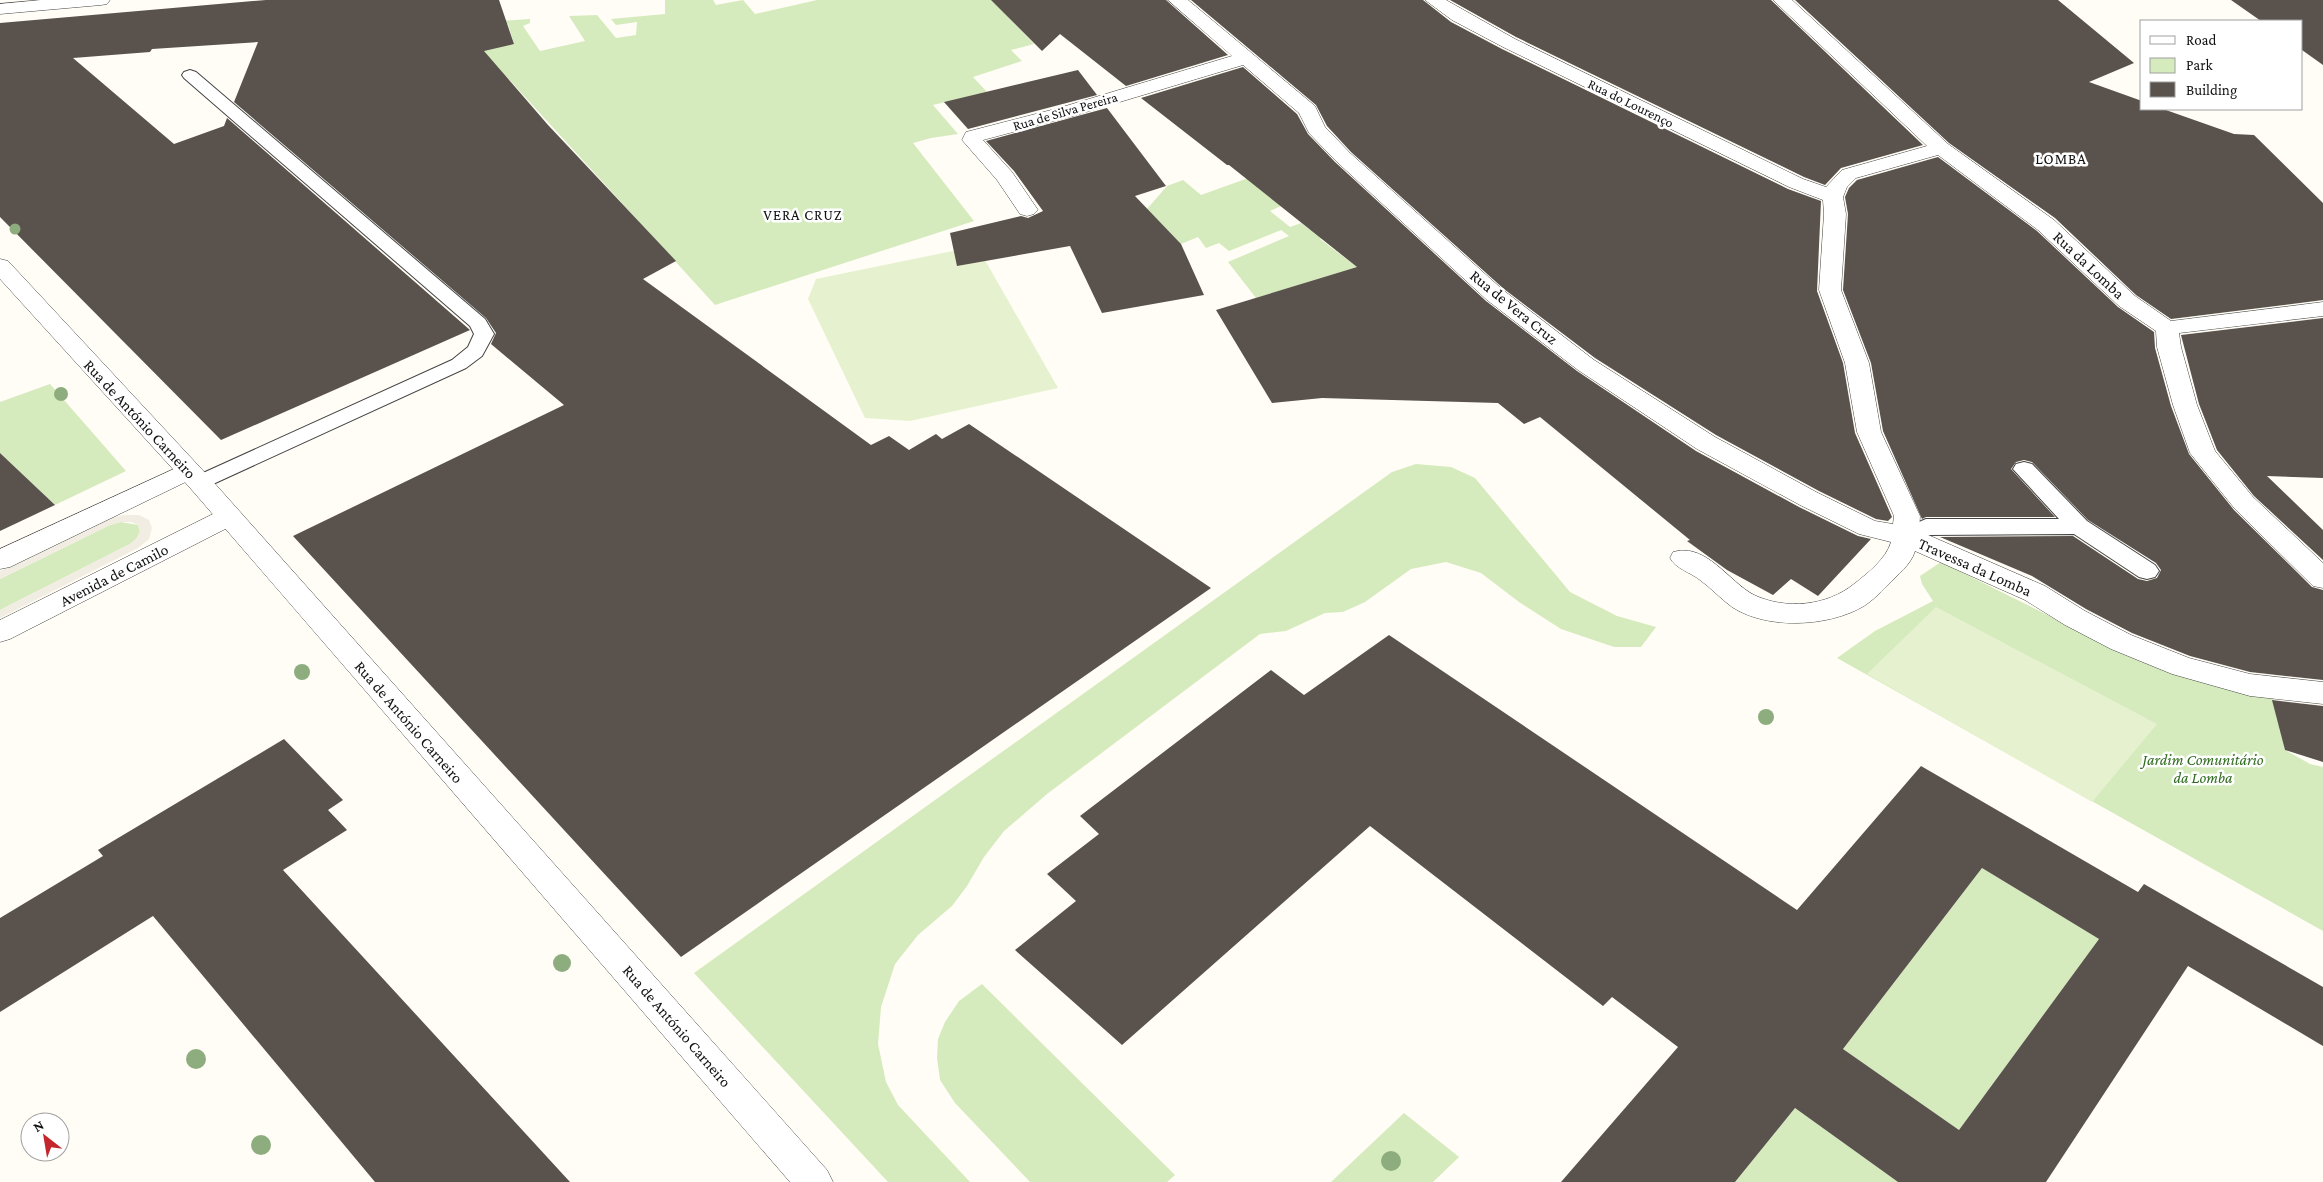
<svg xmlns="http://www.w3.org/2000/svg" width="2323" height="1182" font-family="'Crimson Pro',serif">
<rect width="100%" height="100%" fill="#fffdf5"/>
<g fill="#d5ebbd">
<path d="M 665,0 L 713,0 L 716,5 L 743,0 L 755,14 L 817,0 L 1057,0 L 1007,16 L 1034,44 L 1011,50 L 1022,61 L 973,77 L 987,92 L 933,105 L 958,134 L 931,138 L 913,143 L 974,221 L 715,305 L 506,76 L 478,83 L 407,50 L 514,44 L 508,24 L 501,25 L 500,21 L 530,19 L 530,23 L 523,26 L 540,51 L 585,41 L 569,16 L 597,15 L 616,38 L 636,35 L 637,22 L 616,25 L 611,19 L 665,14 Z"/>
<path d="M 1265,172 L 1259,188 L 1281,206 L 1270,211 L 1290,227 L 1301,223 L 1309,229 L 1319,226 L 1328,235 L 1320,239 L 1357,267 L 1256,298 L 1228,262 L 1289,236 L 1281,230 L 1229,251 L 1219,243 L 1206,248 L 1198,237 L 1181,244 L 1147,209 L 1167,186 L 1183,180 L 1201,195 Z"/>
<path d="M 50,384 L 126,471 L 55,505 L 0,453 L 0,402 Z"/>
<path d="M 1416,464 L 1451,467 L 1475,478 L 1570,592 L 1617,616 L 1656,627 L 1641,647 L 1614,647 L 1561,629 L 1519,602 L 1481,573 L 1446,562 L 1411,569 L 1365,602 L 1343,612 L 1325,613 L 1286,631 L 1260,634 L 1047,794 L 1004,831 L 984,857 L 967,886 L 952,906 L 918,935 L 895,964 L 881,1007 L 878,1044 L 886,1082 L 898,1105 L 970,1182 L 888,1182 L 694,973 L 1392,472 Z"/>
<path d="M 121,522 L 138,525 L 140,531 L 137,538 L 130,544 L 0,610 L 0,579 L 110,525 Z"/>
<path d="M 1941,562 L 2100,641 L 2273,695 L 2285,750 L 2310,764 L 2323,767 L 2323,931 L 1837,658 L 1875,631 L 1933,601 L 1922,584 L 1920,576 Z"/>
<path d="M 1982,868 L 2099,939 L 1959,1130 L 1843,1049 Z"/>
<path d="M 982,984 L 1175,1175 L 1167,1182 L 1030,1182 L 955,1103 L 940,1080 L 937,1058 L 938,1039 L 945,1022 L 959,1001 Z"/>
<path d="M 1795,1108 L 1898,1182 L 1735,1182 Z"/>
<path d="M 1404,1113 L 1459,1157 L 1433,1182 L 1331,1182 Z"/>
</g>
<g fill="#e6f2cf">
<path d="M 977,246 L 1058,388 L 910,421 L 865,418 L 808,299 L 816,279 Z"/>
<path d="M 1936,607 L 2157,724 L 2092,802 L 1867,674 Z"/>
</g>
<path fill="#f1ede2" d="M 124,515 L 139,515 L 149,520 L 152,528 L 149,539 L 138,548 L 0,618 L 0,610 L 130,544 L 137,538 L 140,531 L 138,525 L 131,522 L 121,522 L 110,525 L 0,579 L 0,571 L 108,518 Z"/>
<g fill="#5a524d" fill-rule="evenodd">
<path d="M 266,0 L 499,0 L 514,44 L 484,51 L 548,125 L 676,261 L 643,279 L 871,445 L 889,436 L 909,450 L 936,434 L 942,439 L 969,424 L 1211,588 L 681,957 L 293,536 L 564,405 L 491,344 L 496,333 L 486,318 L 234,102 L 258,42 L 152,49 L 150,52 L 73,58 L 174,144 L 224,126 L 227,118 L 470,330 L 221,440 L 0,217 L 0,23 Z"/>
<path d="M 991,0 L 1166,0 L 1228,55 L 1126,86 L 1060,34 L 1042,51 Z"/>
<path d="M 1191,0 L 1423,0 L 1451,22 L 1502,49 L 1788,189 L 1821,201 L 1817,291 L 1843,363 L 1855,433 L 1892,517 L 1888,521 L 1876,519 L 1819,491 L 1716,435 L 1595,358 L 1504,289 L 1351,152 L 1327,126 L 1316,105 Z"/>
<path d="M 1450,0 L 1771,0 L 1923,145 L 1841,168 L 1825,185 L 1804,177 L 1516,37 Z"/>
<path d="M 1795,0 L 2058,0 L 2134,63 L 2089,82 L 2142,101 L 2142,109 L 2163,109 L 2234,134 L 2254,135 L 2323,203 L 2323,300 L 2171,319 L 2136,295 L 2055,218 L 1949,143 Z"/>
<path d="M 2231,0 L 2323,0 L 2323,65 L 2302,50 L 2302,21 L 2261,21 Z"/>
<path d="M 1243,67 L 1297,114 L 1308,134 L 1335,162 L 1486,301 L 1577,371 L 1696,451 L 1799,507 L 1858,536 L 1871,539 L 1818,596 L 1791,579 L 1773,595 L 1727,570 L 1687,541 L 1690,540 L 1540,417 L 1524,424 L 1498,403 L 1322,398 L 1272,403 L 1216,310 L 1357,267 L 1229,165 L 1227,165 L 1141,98 Z"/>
<path d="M 1078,70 L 1097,95 L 968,129 L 944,102 Z"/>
<path d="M 1107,108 L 1166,186 L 1135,196 L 1181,244 L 1204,295 L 1102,313 L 1070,246 L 957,266 L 950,233 L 1021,216 L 1028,218 L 1043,211 L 1014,171 L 986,141 Z"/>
<path d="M 1938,157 L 2037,231 L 2118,307 L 2154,332 L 2155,348 L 2171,406 L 2189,454 L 2234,510 L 2312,587 L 2323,590 L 2323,680 L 2250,672 L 2190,656 L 2132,633 L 2086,609 L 2032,576 L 1940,537 L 2073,536 L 2138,579 L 2147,581 L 2157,578 L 2161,570 L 2156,563 L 2088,520 L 2032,462 L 2024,460 L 2016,462 L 2011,469 L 2055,517 L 1926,517 L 1922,519 L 1883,431 L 1871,363 L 1843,290 L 1848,214 L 1845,197 L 1849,188 L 1857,180 Z"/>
<path d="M 2323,318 L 2323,478 L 2267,476 L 2323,530 L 2323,560 L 2254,496 L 2217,450 L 2199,404 L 2181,335 Z"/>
<path d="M 0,453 L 55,505 L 0,531 Z"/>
<path d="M 1389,635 L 1797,910 L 1921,766 L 2138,892 L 2144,884 L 2323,987 L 2323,1046 L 2188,966 L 2046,1182 L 1898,1182 L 1795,1108 L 1735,1182 L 1561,1182 L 1678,1047 L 1612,997 L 1603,1006 L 1370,826 L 1122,1045 L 1015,950 L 1076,901 L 1047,874 L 1099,834 L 1080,816 L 1271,670 L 1304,695 ZM 1982,868 L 2099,939 L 1959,1130 L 1843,1049 Z"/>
<path d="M 2272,700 L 2323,706 L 2323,762 L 2285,750 Z"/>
<path d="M 284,739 L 343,800 L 328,810 L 347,830 L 283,870 L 570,1182 L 375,1182 L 153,916 L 0,1012 L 0,918 L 103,856 L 98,850 Z"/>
</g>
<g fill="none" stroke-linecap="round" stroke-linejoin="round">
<defs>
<g id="service">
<path d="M 190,70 L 196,72 L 485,319 L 494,334 L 482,356 L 466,368 L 200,490 L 192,488 L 189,483 L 192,478 L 452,360 L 468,347 L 474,334 L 470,326 L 184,78 L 182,75 L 184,72 Z"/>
<path d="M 2024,462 L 2032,464 L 2087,521 L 2155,565 L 2159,571 L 2155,577 L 2147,579 L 2139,577 L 2074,534 L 1929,535 L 1906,544 L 1898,541 L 1895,536 L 1898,531 L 1926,519 L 2059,519 L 2013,469 L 2016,464 Z"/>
</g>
<g id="minor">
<path d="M 1168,0 L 1188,0 L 1315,106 L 1325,127 L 1350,153 L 1503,290 L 1594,360 L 1715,437 L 1818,493 L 1875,521 L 1893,524 L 1894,516 L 1857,432 L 1845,363 L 1819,290 L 1824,214 L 1823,200 L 1789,187 L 1503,47 L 1452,20 L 1425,0 L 1446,0 L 1515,39 L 1803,179 L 1826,187 L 1842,170 L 1927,146 L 1773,0 L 1792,0 L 1948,144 L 2054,220 L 2135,296 L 2171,321 L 2323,302 L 2323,316 L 2179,333 L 2181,347 L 2197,405 L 2215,451 L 2253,497 L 2323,563 L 2323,588 L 2313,586 L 2235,509 L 2190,453 L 2173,405 L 2157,347 L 2156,331 L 2119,306 L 2038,230 L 1938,155 L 1856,178 L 1847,187 L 1843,197 L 1846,214 L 1841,290 L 1869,363 L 1881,432 L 1920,516 L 1919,531 L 2045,586 L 2085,611 L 2131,635 L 2189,658 L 2250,674 L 2323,682 L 2323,704 L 2250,696 L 2172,674 L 2111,649 L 2065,625 L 2025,600 L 1915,551 C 1911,565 1897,575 1887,586 C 1880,593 1872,601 1864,606 C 1829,627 1767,630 1732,607 C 1721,599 1711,588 1700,580 C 1690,572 1676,569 1670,558 L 1673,552 C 1706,542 1729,582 1754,595 C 1786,610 1827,606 1854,584 C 1868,573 1886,559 1891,542 L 1859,534 L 1800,505 L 1697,449 L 1578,370 L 1487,300 L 1336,161 L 1309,133 L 1299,113 L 1243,65 L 1073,116 L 983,140 L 1012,172 L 1038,210 L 1034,214 L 1027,216 L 1020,214 L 997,180 L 962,140 L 966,132 L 1059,108 L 1232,56 Z"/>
<path d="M 187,463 L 196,465 L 200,471 L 196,477 L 10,567 L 0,569 L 0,549 Z"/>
<path d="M 228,508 L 237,511 L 241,517 L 237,523 L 10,639 L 0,642 L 0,620 L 219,511 Z"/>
</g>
<g id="tertiary">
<path d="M 41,0 L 110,0 L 107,4 L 101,5 L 0,14 L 0,4 Z"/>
<path d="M 0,259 L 8,261 L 209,477 L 827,1170 L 833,1182 L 790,1182 L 191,489 L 0,279 Z"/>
</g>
</defs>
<use href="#service" stroke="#444" stroke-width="2"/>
<use href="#minor" stroke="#444" stroke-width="1"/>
<use href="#tertiary" stroke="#444" stroke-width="1"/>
<use href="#service" fill="#fff" fill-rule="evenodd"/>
<use href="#minor" fill="#fff" fill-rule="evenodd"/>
<use href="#tertiary" fill="#fff" fill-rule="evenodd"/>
</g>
<g fill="#8dad7f">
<circle cx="15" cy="229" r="5.5"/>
<circle cx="61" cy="394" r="7"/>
<circle cx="302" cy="672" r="8"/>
<circle cx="1766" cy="717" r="8"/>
<circle cx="562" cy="963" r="9"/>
<circle cx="196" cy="1059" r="10"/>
<circle cx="261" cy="1145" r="10"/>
<circle cx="1391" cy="1161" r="10"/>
</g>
<g text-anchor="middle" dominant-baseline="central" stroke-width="5" stroke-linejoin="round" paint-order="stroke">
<g font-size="14" fill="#111" stroke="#fff">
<text transform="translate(1631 103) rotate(26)">Rua do Lourenço</text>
<text transform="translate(1065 111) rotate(-16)">Rua de Silva Pereira</text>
</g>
<g font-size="15" letter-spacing="1" fill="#111" stroke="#fff">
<text x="2061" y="159">LOMBA</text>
<text x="803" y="215">VERA CRUZ</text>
</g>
<g font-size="16" fill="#111" stroke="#fff">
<text transform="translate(2089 265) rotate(43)">Rua da Lomba</text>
<text transform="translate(1514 307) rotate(39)">Rua de Vera Cruz</text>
<text transform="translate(140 419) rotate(47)">Rua de António Carneiro</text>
<text transform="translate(1975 567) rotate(24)">Travessa da Lomba</text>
<text transform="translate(114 575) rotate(-27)">Avenida de Camilo</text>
<text transform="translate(409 722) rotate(49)">Rua de António Carneiro</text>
<text transform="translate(677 1026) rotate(49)">Rua de António Carneiro</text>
</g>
<g font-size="16" font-style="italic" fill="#2f6b1f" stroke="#fff">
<text x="2203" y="759">Jardim Comunitário<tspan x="2203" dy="18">da Lomba</tspan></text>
</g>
</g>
<rect x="2140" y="20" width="162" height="90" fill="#ffffff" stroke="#a0a0a0"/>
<rect x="2150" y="36" width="25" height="8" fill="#ffffff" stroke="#a0a0a0"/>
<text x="2186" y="45" font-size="15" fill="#111111">Road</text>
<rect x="2150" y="58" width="25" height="15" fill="#d5ebbd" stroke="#a0a0a0"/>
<text x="2186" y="70" font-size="15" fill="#111111">Park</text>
<rect x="2150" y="82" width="25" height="15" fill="#5a524d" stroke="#a0a0a0"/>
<text x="2186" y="95" font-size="15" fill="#111111">Building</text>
<g transform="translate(45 1137) rotate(329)"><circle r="24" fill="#ffffff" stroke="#a0a0a0"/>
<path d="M0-4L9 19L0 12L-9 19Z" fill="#c4262e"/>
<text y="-8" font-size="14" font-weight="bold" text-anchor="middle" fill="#111111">N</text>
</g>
</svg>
